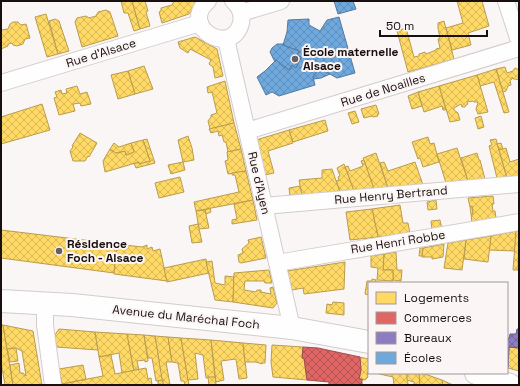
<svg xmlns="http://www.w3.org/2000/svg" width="520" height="386" font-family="'Space Grotesk',sans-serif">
<defs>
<pattern id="homes-cross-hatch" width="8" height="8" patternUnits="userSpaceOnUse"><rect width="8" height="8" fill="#ffd966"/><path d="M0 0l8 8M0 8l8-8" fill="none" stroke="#dab957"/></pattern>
<pattern id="shops-cross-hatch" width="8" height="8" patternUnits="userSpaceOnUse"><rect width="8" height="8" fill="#e06666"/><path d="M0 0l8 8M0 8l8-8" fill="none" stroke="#b55252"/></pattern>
<pattern id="offices-cross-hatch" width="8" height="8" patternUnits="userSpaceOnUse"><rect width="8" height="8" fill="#8e7cc3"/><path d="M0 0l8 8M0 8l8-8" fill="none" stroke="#73649d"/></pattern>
<pattern id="schools-cross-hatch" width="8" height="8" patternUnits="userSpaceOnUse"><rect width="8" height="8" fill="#6fa8dc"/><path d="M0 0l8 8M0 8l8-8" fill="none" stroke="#5f8fbc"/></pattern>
</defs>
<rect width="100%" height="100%" fill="#faf6f6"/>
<g fill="url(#homes-cross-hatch)" stroke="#ba9c4c">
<path d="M 121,1 L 132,1 L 140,29 L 134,31 L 128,13 L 124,13 Z"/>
<path d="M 132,1 L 145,1 L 148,11 L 146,12 L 150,26 L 140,29 Z"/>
<path d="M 174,1 L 198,1 L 189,14 L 162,23 L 159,12 L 161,11 L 161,8 L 172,5 Z"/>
<path d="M 457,1 L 482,1 L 489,26 L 468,33 L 471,45 L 452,50 L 446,28 L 463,23 Z"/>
<path d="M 106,10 L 110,12 L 118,36 L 82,47 L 75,22 L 77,18 L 86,16 L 89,18 L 96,16 L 98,12 Z"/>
<path d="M 46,14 L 58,54 L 47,57 L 35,17 Z"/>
<path d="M 55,19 L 59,21 L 69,51 L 58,54 L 49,21 Z"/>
<path d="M 444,21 L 454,59 L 408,72 L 397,31 L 406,28 L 414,57 L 419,56 L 419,54 L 425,52 L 426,54 L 436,50 L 436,49 L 440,48 L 438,39 L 440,38 L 438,28 L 438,23 Z"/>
<path d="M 13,22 L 18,22 L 21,25 L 26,24 L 30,38 L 25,39 L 23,44 L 17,46 L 13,45 L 12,43 L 8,44 L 8,46 L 1,49 L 1,30 L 8,29 L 10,24 Z"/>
<path d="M 195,37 L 217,49 L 223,76 L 215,78 L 213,67 L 209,64 L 211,60 L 190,49 L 188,53 L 180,48 L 178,42 Z"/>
<path d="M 144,66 L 153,89 L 135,94 L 128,71 Z"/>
<path d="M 505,67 L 507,73 L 513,71 L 515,68 L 519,70 L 519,80 L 515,79 L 513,79 L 512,77 L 512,79 L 510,80 L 511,85 L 508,86 L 506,91 L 503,92 L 496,69 Z"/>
<path d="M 496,69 L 509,112 L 504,113 L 494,82 L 480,86 L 477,75 Z"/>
<path d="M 128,71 L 135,94 L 118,99 L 111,75 Z"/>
<path d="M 477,75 L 488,112 L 478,114 L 476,109 L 478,103 L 477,102 L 474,102 L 473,101 L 467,102 L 468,104 L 466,105 L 465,107 L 462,107 L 461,104 L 454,108 L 454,110 L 458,113 L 460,120 L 450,122 L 439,86 Z"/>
<path d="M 225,81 L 234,123 L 210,129 L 208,121 L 211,117 L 211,115 L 217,113 L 212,92 L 208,93 L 207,87 Z"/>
<path d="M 77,86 L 80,94 L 87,92 L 91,104 L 81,106 L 80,103 L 73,104 L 75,111 L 59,115 L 54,98 L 57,97 L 55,92 L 61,90 L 62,94 L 67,93 L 66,89 Z"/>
<path d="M 439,86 L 446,110 L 443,110 L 442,106 L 424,112 L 418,92 Z"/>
<path d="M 418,92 L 422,106 L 412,109 L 408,96 Z"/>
<path d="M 42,104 L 50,130 L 1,144 L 1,117 Z"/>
<path d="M 376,105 L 379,114 L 377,115 L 378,116 L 373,117 L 372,116 L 364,118 L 361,109 Z"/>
<path d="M 355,111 L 359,122 L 352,124 L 348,113 Z"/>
<path d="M 481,116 L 484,127 L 478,129 L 475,118 Z"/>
<path d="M 325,120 L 328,131 L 293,142 L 289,130 Z"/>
<path d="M 234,123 L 241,149 L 228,152 L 226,142 L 224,142 L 222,135 L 219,136 L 218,131 L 211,133 L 209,129 Z"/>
<path d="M 289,130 L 293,143 L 268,151 L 274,173 L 264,175 L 256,140 Z"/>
<path d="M 80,133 L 97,143 L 89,157 L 88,156 L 85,161 L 73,161 L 70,151 L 73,147 L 72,146 Z"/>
<path d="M 188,136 L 192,148 L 194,160 L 183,162 L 178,140 Z"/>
<path d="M 428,137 L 430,144 L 434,143 L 439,162 L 423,167 L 420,158 L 418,159 L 412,142 Z"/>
<path d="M 147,139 L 155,163 L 136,168 L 134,163 L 150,161 L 143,140 Z"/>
<path d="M 496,139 L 507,178 L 497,178 L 489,146 L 492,145 L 490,140 Z"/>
<path d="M 143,140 L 150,161 L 139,164 L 139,162 L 105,172 L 103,161 L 110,149 L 116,153 L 125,151 L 126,155 L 134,152 L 131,143 Z"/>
<path d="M 114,143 L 119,147 L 131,143 L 134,152 L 126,155 L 125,151 L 116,153 L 110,149 Z"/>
<path d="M 501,143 L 503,149 L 499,150 L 497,144 Z"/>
<path d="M 457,148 L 468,181 L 446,183 L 437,154 Z"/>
<path d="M 506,148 L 510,162 L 519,159 L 519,177 L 507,178 L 499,150 Z"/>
<path d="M 241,149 L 246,171 L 228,174 L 225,161 L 228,160 L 227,152 Z"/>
<path d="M 376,153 L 388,188 L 374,189 L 363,158 Z"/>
<path d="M 477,153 L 479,160 L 480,160 L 485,179 L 468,181 L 461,158 Z"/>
<path d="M 364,160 L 374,189 L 354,191 L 345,167 L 348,166 L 350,171 L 363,166 L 361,161 Z"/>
<path d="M 183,162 L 185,170 L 171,174 L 168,165 Z"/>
<path d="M 384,162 L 388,171 L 415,162 L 423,185 L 388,188 L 380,163 Z"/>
<path d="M 344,164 L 354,191 L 340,192 L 336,181 L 339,180 L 338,177 L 340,176 L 337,168 Z"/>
<path d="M 332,169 L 340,192 L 302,195 L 299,180 L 322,178 L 322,170 Z"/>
<path d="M 246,171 L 253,200 L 196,211 L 194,202 L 239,192 L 235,175 L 232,175 L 232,173 Z"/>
<path d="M 180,177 L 184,192 L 159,198 L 155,183 Z"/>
<path d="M 300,186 L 302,195 L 290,196 L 289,188 Z"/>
<path d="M 493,196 L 494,204 L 492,204 L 493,211 L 495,211 L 496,218 L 472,223 L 471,214 L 473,214 L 472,206 L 470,207 L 468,198 Z"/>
<path d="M 253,200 L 257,220 L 232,224 L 232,220 L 237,219 L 234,204 Z"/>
<path d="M 436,200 L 437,209 L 428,210 L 427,202 Z"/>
<path d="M 400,205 L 403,223 L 408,223 L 410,233 L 378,237 L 372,209 Z"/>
<path d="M 472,206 L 473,214 L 471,214 L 470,207 Z"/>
<path d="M 210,208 L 211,212 L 206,214 L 205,210 Z"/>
<path d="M 372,209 L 378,237 L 350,240 L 346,212 Z"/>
<path d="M 205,210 L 209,228 L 199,229 L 196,211 Z"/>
<path d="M 440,220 L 442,229 L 432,230 L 431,221 Z"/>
<path d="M 198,224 L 202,242 L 192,243 L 189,226 Z"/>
<path d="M 1,230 L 117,244 L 114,273 L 1,258 Z"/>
<path d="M 516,231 L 515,251 L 489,250 L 491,236 Z"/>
<path d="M 516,231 L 519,231 L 518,270 L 513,270 Z"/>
<path d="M 491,236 L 488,262 L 464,259 L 466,240 Z"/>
<path d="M 261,237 L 266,258 L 241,263 L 239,262 L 238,255 L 243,253 L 242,249 L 249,243 L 248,240 Z"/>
<path d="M 466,240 L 462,270 L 444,268 L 448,243 Z"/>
<path d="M 117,244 L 142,247 L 147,245 L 147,249 L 152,247 L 153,251 L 160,249 L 167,281 L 114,274 Z"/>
<path d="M 444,244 L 443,257 L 432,259 L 432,257 L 422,257 L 423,248 Z"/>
<path d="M 420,248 L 423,248 L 422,256 L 419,256 Z"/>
<path d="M 396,252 L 397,270 L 402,270 L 401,281 L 393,280 L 393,270 L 383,270 L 384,254 Z"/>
<path d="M 384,254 L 383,270 L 393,270 L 393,281 L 377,280 L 378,268 L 371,267 L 371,256 Z"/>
<path d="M 206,259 L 209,273 L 167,282 L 164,268 Z"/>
<path d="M 212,261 L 215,283 L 225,285 L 225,276 L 234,277 L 233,302 L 215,300 L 206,262 Z"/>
<path d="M 345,262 L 344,289 L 304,294 L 303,288 L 292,290 L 287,271 Z"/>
<path d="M 269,270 L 272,283 L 265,283 L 264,281 L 245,281 L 244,290 L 256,292 L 257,290 L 261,290 L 261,292 L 271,294 L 270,288 L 273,287 L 277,303 L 273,308 L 233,302 L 234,273 Z"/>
<path d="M 372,279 L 376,280 L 376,282 L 391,283 L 369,283 L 369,295 L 365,294 L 367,281 L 372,281 Z"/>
<path d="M 333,302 L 344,303 L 344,315 L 326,313 L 327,304 L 332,305 Z"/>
<path d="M 1,325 L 3,325 L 13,385 L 5,385 L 1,362 Z"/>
<path d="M 3,325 L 33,331 L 42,385 L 13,385 L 10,365 L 19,363 L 20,373 L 23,373 L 26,376 L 22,351 L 16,348 L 7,349 Z"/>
<path d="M 59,329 L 95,332 L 98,350 L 56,347 L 54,336 Z"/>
<path d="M 95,332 L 127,334 L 134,371 L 122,373 L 119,353 L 99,357 Z"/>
<path d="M 127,334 L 144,335 L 148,361 L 145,362 L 145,360 L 137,361 L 139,370 L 134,371 Z"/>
<path d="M 144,335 L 155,336 L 163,380 L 156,381 L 152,358 L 148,358 Z"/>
<path d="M 155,336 L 168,337 L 172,362 L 166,362 L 170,385 L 163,385 Z"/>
<path d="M 168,337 L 181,338 L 189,385 L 185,385 L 184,381 L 181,381 L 178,363 L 172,362 Z"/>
<path d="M 181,338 L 211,340 L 215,377 L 206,378 L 203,355 L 195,353 L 198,379 L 188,380 Z"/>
<path d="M 211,340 L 243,343 L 247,378 L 239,379 L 236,359 L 221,361 L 224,380 L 216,382 Z"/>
<path d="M 243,343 L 266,345 L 265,363 L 262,363 L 262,364 L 256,362 L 245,362 Z"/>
<path d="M 272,345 L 303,347 L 302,358 L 304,358 L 307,380 L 273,377 L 271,362 Z"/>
<path d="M 509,347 L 519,348 L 519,371 L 508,368 Z"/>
<path d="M 16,348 L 18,361 L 10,362 L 7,349 Z"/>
<path d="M 111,355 L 115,374 L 146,368 L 148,379 L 151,378 L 152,385 L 62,385 L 62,384 L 103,376 L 99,357 Z"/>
<path d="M 359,357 L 369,359 L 369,372 L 367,372 L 368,377 L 365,380 L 359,379 L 361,370 Z"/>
<path d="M 83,365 L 86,379 L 62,384 L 59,369 Z"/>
<path d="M 375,373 L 407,373 L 408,385 L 394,385 L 393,377 Z"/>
<path d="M 407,373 L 419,373 L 420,385 L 414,385 L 414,382 L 407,380 Z"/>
<path d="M 419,373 L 422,373 L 442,380 L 443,385 L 420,385 Z"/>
<path d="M 208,377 L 215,377 L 216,385 L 209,385 Z"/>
<path d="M 163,380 L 163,385 L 158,385 L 158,381 Z"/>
<path d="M 442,380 L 453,385 L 443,385 Z"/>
</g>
<path fill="url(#shops-cross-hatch)" stroke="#a44c4c" d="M 303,347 L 318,348 L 360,357 L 361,370 L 359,379 L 362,379 L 362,385 L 329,385 L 329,382 L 307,380 L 304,358 L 302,358 Z"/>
<path fill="url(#offices-cross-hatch)" stroke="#6b5b8d" d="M 517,329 L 519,329 L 519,348 L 509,347 L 508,367 L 507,338 L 509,338 L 510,334 L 516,334 Z"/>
<g fill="url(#schools-cross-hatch)" stroke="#557a9e">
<path d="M 334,1 L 353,1 L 356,9 L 338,14 Z"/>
<path d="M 339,17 L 355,73 L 337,78 L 319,68 L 313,77 L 315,85 L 279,96 L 272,92 L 266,95 L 257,77 L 265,71 L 276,60 L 289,70 L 292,65 L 296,68 L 301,57 L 297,55 L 299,51 L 283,45 L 287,32 L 288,20 L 309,19 L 309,25 L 320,31 L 327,20 Z"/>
<path d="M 277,44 L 283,44 L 283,45 L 299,51 L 297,55 L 301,57 L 296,68 L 292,65 L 289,70 L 276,60 L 275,62 L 270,52 L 272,48 Z"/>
<path d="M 319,68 L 330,74 L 321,78 L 314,79 L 313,77 Z"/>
</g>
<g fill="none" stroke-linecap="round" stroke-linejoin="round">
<defs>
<g id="minor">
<path d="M 208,1 C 178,27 232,58 241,23 C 243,14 240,7 233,1"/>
<path d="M 506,1 L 519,41"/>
<path d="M 241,13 L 281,1"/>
<path d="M 226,39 L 292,328"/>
<path d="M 1,83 L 200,23"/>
<path d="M 247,131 L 519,48"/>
<path d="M 264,206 L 519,184"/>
<path d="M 277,263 L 519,222"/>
<path d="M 45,305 L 45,325 L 53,385"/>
</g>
<g id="secondary">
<path d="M 1,301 L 72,305 L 292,328 L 369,342"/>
<path d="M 476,373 L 510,385"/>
</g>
</defs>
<use href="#minor" stroke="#d3cccb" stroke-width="18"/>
<use href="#secondary" stroke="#d3cccb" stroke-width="24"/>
<use href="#minor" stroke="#fefefe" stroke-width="16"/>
<use href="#secondary" stroke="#fefefe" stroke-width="22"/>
</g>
<g fill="#67605f" stroke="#fbf5f5" stroke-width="1.5">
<circle cx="295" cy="59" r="4"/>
<circle cx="59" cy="251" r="4"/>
</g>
<g text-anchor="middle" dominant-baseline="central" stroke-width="4" stroke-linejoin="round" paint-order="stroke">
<g font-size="12" font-weight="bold" fill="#180f0e" stroke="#fbf5f5" text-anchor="start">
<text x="303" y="52">École maternelle<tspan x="303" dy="14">Alsace</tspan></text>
<text x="67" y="244">Résidence<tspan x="67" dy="14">Foch - Alsace</tspan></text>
</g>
<g font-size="12" fill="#180f0e" stroke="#fbf5f5">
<text transform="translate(101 53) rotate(-17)">Rue d'Alsace</text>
<text transform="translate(383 90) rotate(-17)">Rue de Noailles</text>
<text transform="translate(259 183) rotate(77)">Rue d'Ayen</text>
<text transform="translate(391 195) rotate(-5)">Rue Henry Bertrand</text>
<text transform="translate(398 242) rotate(-9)">Rue Henri Robbe</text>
<text transform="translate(186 317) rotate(6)">Avenue du Maréchal Foch</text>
</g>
</g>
<rect width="520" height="386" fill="none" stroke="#180f0e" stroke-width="4"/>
<rect x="368" y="282" width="140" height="92" fill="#fbf5f5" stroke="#a09999"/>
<rect x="376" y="292" width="20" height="12" fill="#ffd966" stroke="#a09999"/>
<text x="404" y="302" font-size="12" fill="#180f0e">Logements</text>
<rect x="376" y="312" width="20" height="12" fill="#e06666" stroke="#a09999"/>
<text x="404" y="322" font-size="12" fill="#180f0e">Commerces</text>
<rect x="376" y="332" width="20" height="12" fill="#8e7cc3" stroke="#a09999"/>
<text x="404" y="342" font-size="12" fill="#180f0e">Bureaux</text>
<rect x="376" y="352" width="20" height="12" fill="#6fa8dc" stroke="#a09999"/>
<text x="404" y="362" font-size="12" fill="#180f0e">Écoles</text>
<path d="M380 30v6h107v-6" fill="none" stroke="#180f0e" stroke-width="2"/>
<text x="386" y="30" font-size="12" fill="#180f0e" stroke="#fbf5f5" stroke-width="3" paint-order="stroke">50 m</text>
</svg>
